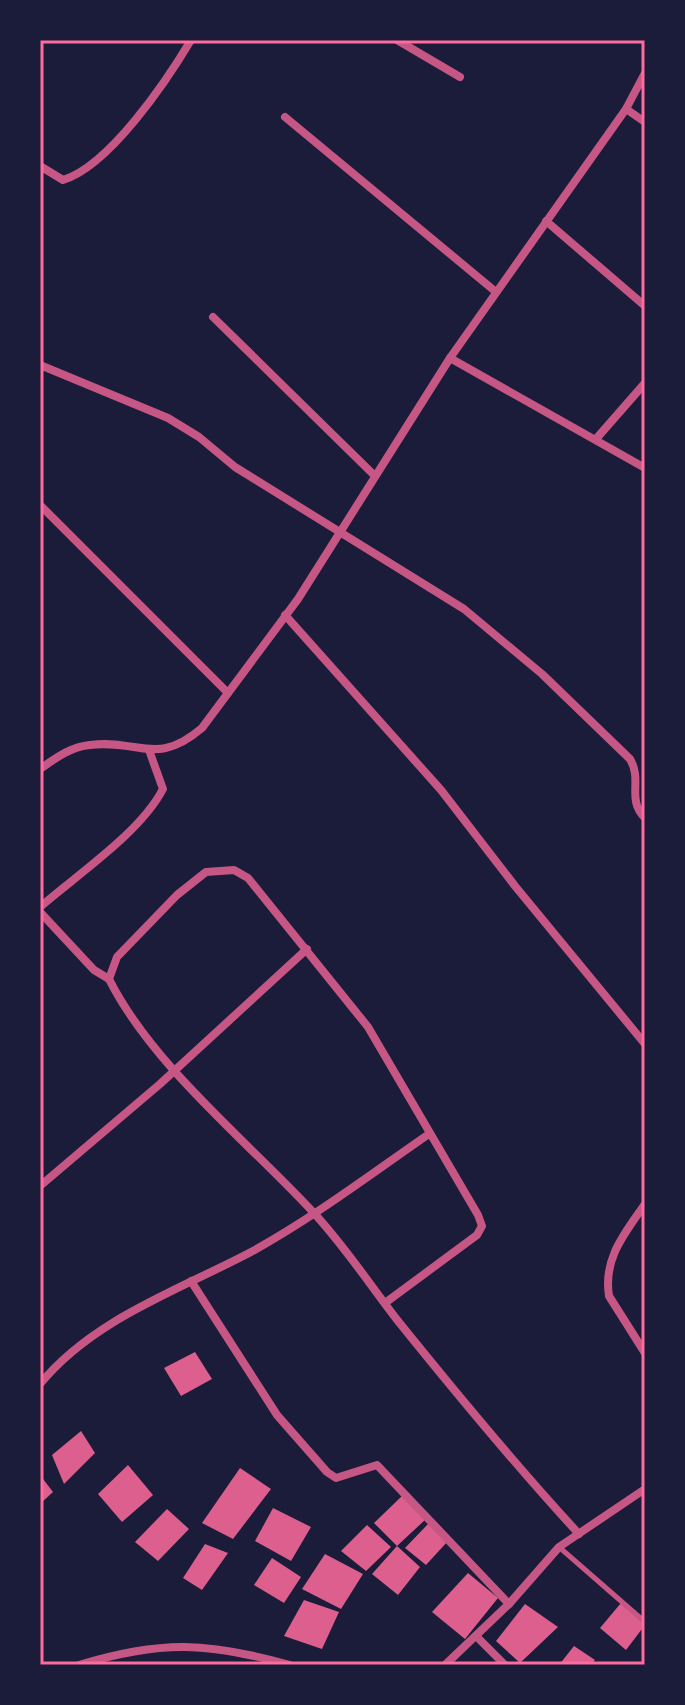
<svg xmlns="http://www.w3.org/2000/svg" width="685" height="1705" font-family="'Noto Serif',serif">
<rect width="100%" height="100%" fill="#1b1b3a"/>
<g fill="#dd5f8e">
<path d="M 195,1352 L 212,1379 L 181,1396 L 164,1368 Z"/>
<path d="M 81,1431 L 95,1453 L 64,1484 L 52,1455 Z"/>
<path d="M 128,1465 L 153,1495 L 122,1522 L 98,1494 Z"/>
<path d="M 240,1468 L 271,1489 L 233,1539 L 202,1523 Z"/>
<path d="M 40,1475 L 53,1492 L 40,1504 Z"/>
<path d="M 402,1496 L 426,1519 L 397,1546 L 374,1523 Z"/>
<path d="M 273,1508 L 311,1527 L 291,1561 L 255,1541 Z"/>
<path d="M 167,1509 L 189,1529 L 158,1561 L 135,1542 Z"/>
<path d="M 428,1524 L 448,1541 L 426,1565 L 405,1548 Z"/>
<path d="M 367,1525 L 391,1547 L 366,1571 L 341,1551 Z"/>
<path d="M 205,1544 L 228,1553 L 202,1590 L 183,1578 Z"/>
<path d="M 397,1546 L 420,1567 L 398,1595 L 372,1574 Z"/>
<path d="M 325,1554 L 363,1574 L 341,1609 L 302,1589 Z"/>
<path d="M 272,1558 L 301,1577 L 284,1603 L 254,1585 Z"/>
<path d="M 468,1573 L 498,1598 L 465,1639 L 432,1612 Z"/>
<path d="M 304,1600 L 339,1612 L 322,1649 L 284,1636 Z"/>
<path d="M 621,1603 L 645,1625 L 626,1650 L 600,1628 Z"/>
<path d="M 525,1604 L 558,1627 L 520,1663 L 496,1641 Z"/>
<path d="M 574,1646 L 595,1660 L 591,1665 L 559,1665 Z"/>
</g>
<g fill="none" stroke-linecap="round" stroke-linejoin="round">
<path stroke="#c65784" stroke-width="5" d="M 559,1547 L 645,1622"/>
<g stroke="#c65784" stroke-width="8">
<path d="M 397,40 L 460,77"/>
<path d="M 626,109 L 645,122"/>
<path d="M 285,117 L 496,292"/>
<path d="M 40,166 L 63,180 C 109,166 166,82 191,40"/>
<path d="M 546,221 L 645,306"/>
<path d="M 213,317 L 375,476"/>
<path d="M 450,358 L 645,468"/>
<path d="M 40,365 L 168,418 L 199,437 L 235,467 L 464,609 L 542,674 L 630,759 C 643,781 626,799 645,818"/>
<path d="M 596,439 L 645,383"/>
<path d="M 40,505 L 228,693"/>
<path d="M 285,615 L 441,790 L 515,886 L 645,1044"/>
<path d="M 40,769 C 56,758 70,747 90,745 C 141,739 156,767 202,728 L 298,599 L 450,358 L 626,109 L 645,73"/>
<path d="M 40,907 C 78,874 140,833 163,789 L 149,750"/>
<path d="M 40,912 L 94,970 L 109,979"/>
<path d="M 40,1186 L 160,1084 L 307,949"/>
<path d="M 645,1204 C 625,1233 603,1258 609,1296 L 645,1353"/>
<path d="M 191,1281 L 277,1415 L 327,1472 L 336,1478 L 377,1465 L 509,1604"/>
<path d="M 385,1303 L 477,1235 L 482,1226 L 478,1215 L 368,1027 L 248,878 L 234,870 L 206,872 L 177,895 L 117,957 L 109,979 C 152,1065 247,1141 312,1211 C 344,1245 370,1285 398,1321 C 456,1393 516,1466 579,1534"/>
<path d="M 40,1384 C 93,1319 179,1290 251,1252 C 313,1218 371,1174 429,1134"/>
<path d="M 476,1636 L 505,1665"/>
<path d="M 79,1665 C 161,1640 207,1642 290,1665"/>
<path d="M 445,1665 L 509,1604 L 559,1547 L 645,1489"/>
</g>
</g>
<rect width="685" height="1705" fill="none" stroke="#1b1b3a" stroke-width="84"/>
<rect x="42" y="42" width="601" height="1621" fill="none" stroke="#ff6b9d" stroke-width="3"/>
</svg>
